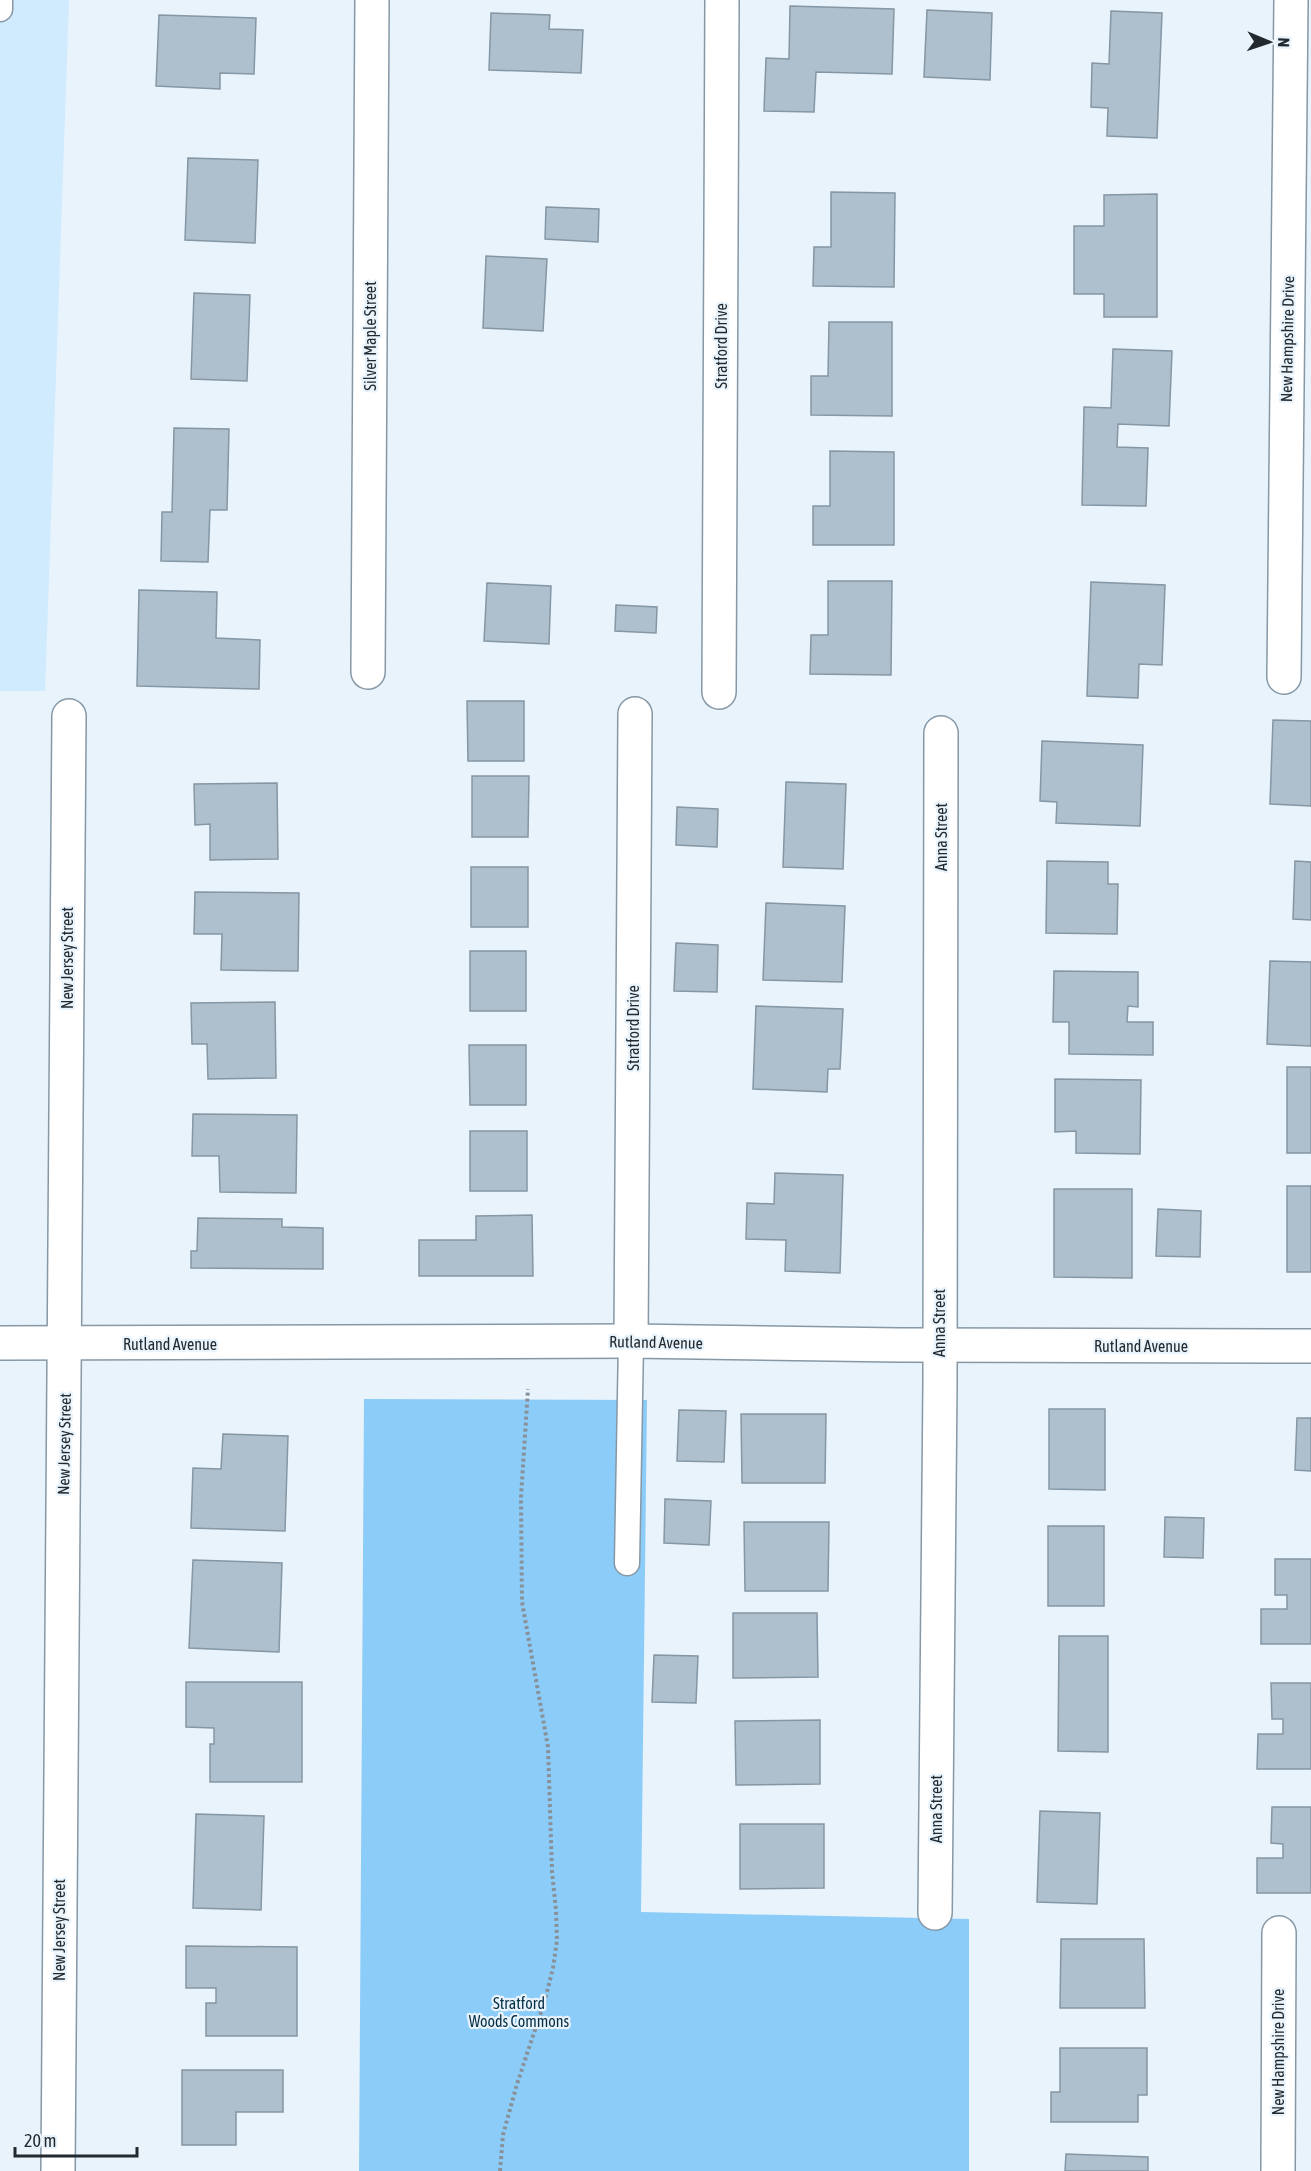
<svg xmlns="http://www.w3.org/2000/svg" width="1311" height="2171" font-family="'Asap Condensed',sans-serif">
<rect width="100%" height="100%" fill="#e8f3fc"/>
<path fill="#d0eafe" d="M 0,0 L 69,0 L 45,691 L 0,691 Z"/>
<path fill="#8cccf8" d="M 364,1399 L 647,1400 L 641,1912 L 969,1919 L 969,2171 L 359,2171 Z"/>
<g fill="#aec0ce" stroke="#8596a4" stroke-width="1.5">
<path d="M 790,6 L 894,9 L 892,74 L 816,72 L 814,112 L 764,111 L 766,58 L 789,59 Z"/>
<path d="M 927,10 L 992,13 L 990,80 L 924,77 Z"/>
<path d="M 1111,11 L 1162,13 L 1157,138 L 1107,136 L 1108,108 L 1091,107 L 1092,63 L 1109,64 Z"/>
<path d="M 491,13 L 550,15 L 549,29 L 583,30 L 581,73 L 489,70 Z"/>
<path d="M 159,15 L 256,18 L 254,74 L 220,73 L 220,89 L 156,86 Z"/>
<path d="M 188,158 L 258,160 L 255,243 L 185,240 Z"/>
<path d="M 831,192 L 895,193 L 894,287 L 813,286 L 814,247 L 831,247 Z"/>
<path d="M 1157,194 L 1157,317 L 1104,317 L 1104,294 L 1074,294 L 1074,226 L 1104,226 L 1104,195 Z"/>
<path d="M 546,207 L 599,209 L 598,242 L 545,239 Z"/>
<path d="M 486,256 L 547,259 L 543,331 L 483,328 Z"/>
<path d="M 194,293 L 250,295 L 247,381 L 191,379 Z"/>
<path d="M 829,322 L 892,322 L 892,416 L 811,415 L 811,376 L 828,376 Z"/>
<path d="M 1113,349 L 1172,351 L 1169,426 L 1118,424 L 1117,447 L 1148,448 L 1146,506 L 1082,505 L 1084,407 L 1111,408 Z"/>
<path d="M 174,428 L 229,429 L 227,510 L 210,510 L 208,562 L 161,561 L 162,512 L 172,512 Z"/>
<path d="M 830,451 L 894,452 L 894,545 L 813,545 L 813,506 L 830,506 Z"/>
<path d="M 828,581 L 892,581 L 891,675 L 810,674 L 811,635 L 828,635 Z"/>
<path d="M 1091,582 L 1165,585 L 1162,665 L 1139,664 L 1138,698 L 1087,696 Z"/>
<path d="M 487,583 L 551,586 L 549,644 L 484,641 Z"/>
<path d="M 139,590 L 217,592 L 216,638 L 260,640 L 259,689 L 137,686 Z"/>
<path d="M 616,605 L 657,607 L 656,633 L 615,631 Z"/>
<path d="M 467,701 L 524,701 L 524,761 L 468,761 Z"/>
<path d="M 1273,720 L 1311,721 L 1311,806 L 1270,804 Z"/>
<path d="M 1042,741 L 1143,745 L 1140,826 L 1056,823 L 1057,802 L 1040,801 Z"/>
<path d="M 472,776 L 529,776 L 528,837 L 472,837 Z"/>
<path d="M 786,782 L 846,784 L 843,869 L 783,867 Z"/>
<path d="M 277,783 L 278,859 L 210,860 L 210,824 L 195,825 L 194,784 Z"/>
<path d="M 677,807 L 718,809 L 717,847 L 676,845 Z"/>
<path d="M 1047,861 L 1108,862 L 1108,884 L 1118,884 L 1117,934 L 1046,933 Z"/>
<path d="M 1295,861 L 1311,862 L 1311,920 L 1293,919 Z"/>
<rect x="471" y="867" width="57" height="60"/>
<path d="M 195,892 L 299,893 L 298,971 L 221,970 L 222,934 L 194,934 Z"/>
<path d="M 766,903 L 845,906 L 842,982 L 763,980 Z"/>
<path d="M 676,943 L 718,945 L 717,992 L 674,991 Z"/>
<rect x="470" y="951" width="56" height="60"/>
<path d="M 1270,961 L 1311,962 L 1311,1046 L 1267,1044 Z"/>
<path d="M 1054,971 L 1138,972 L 1138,1007 L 1128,1006 L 1127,1022 L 1153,1022 L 1153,1055 L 1069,1054 L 1069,1022 L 1053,1022 Z"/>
<path d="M 275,1002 L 276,1078 L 208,1079 L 207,1044 L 192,1044 L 191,1003 Z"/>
<path d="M 756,1006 L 843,1009 L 840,1069 L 828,1069 L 827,1092 L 753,1089 Z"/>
<path d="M 469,1045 L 526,1045 L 526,1105 L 470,1105 Z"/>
<rect x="1287" y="1067" width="24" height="86"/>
<path d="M 1055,1079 L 1141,1080 L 1140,1154 L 1076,1153 L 1076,1131 L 1055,1132 Z"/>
<path d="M 193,1114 L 297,1115 L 296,1193 L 220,1192 L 219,1156 L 192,1156 Z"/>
<rect x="470" y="1131" width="57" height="60"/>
<path d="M 775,1173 L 843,1175 L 840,1273 L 785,1271 L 786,1240 L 746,1239 L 747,1203 L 774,1204 Z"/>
<rect x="1287" y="1186" width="24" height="86"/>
<path d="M 1054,1189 L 1132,1189 L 1132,1278 L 1054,1277 Z"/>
<path d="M 1158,1209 L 1201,1211 L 1200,1257 L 1156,1256 Z"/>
<path d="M 532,1215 L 533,1276 L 419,1276 L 419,1240 L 476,1240 L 476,1216 Z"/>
<path d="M 198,1218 L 282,1219 L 282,1227 L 323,1228 L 323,1269 L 191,1268 L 191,1251 L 197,1251 Z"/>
<path d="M 1049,1409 L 1105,1409 L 1105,1490 L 1049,1489 Z"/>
<path d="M 679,1410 L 726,1411 L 724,1462 L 677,1461 Z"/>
<path d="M 741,1414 L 826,1414 L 825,1483 L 742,1483 Z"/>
<path d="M 1297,1418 L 1311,1418 L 1311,1471 L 1295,1470 Z"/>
<path d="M 223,1434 L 288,1436 L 285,1531 L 191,1528 L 193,1468 L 221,1469 Z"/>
<path d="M 665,1499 L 711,1501 L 709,1545 L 664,1543 Z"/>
<path d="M 1165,1517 L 1204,1518 L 1203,1558 L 1164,1557 Z"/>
<path d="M 744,1522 L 829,1522 L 828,1591 L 745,1591 Z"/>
<rect x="1048" y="1526" width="56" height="80"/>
<path d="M 1275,1559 L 1311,1559 L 1311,1644 L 1261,1644 L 1261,1609 L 1287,1609 L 1287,1595 L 1275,1595 Z"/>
<path d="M 193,1560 L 282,1563 L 279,1652 L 189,1648 Z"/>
<path d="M 733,1613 L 817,1613 L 818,1677 L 733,1678 Z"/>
<path d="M 1059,1636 L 1108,1636 L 1108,1752 L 1058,1751 Z"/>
<path d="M 654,1655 L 698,1656 L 696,1703 L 652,1702 Z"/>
<path d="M 186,1682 L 302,1682 L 302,1782 L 210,1782 L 210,1744 L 214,1744 L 214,1728 L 186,1727 Z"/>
<path d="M 1271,1683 L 1311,1683 L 1311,1769 L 1257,1769 L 1258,1734 L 1283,1734 L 1283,1719 L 1272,1719 Z"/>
<path d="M 820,1720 L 820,1784 L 736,1785 L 735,1721 Z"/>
<path d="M 1272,1807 L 1311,1807 L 1311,1893 L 1257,1893 L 1257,1858 L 1283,1858 L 1283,1844 L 1271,1843 Z"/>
<path d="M 1040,1811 L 1100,1813 L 1097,1904 L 1037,1902 Z"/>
<path d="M 196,1814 L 264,1816 L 261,1910 L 193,1908 Z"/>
<path d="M 740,1824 L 824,1824 L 824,1888 L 740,1889 Z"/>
<path d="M 1061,1939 L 1144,1939 L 1145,2008 L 1060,2008 Z"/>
<path d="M 186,1946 L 297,1947 L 297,2036 L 206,2036 L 206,2003 L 216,2003 L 216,1988 L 186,1988 Z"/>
<path d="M 1060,2048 L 1147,2048 L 1147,2095 L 1138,2095 L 1138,2122 L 1051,2122 L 1051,2092 L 1060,2092 Z"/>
<path d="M 182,2070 L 283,2070 L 283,2112 L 236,2112 L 236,2145 L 182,2145 Z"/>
<path d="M 1066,2154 L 1148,2157 L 1148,2171 L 1065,2171 Z"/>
</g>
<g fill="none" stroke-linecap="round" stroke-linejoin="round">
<defs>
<g id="service">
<path d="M 0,9 L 0,0"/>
<path d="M 627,1563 L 631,1341"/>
</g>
<g id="minor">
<path d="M 368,672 L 372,0"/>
<path d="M 1284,677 L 1291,0"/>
<path d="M 719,692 L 722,0"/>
<path d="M 631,1341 L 635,714"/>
<path d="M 0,1343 L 631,1341 L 898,1345 L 1311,1346"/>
<path d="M 935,1913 L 940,1384 L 941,733"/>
<path d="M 58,2171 L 69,716"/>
<path d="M 1278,2171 L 1279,1933"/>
</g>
</defs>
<use href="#service" stroke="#8698a6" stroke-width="27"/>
<use href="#minor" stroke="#8698a6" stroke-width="36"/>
<path stroke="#889199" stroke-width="4" stroke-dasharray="3 3" stroke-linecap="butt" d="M 500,2171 L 503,2135 L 517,2084 L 545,2000 L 553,1968 L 557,1940 L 556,1910 L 552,1872 L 548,1747 L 522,1602 L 521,1497 L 528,1389"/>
<use href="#service" stroke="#fff" stroke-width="24"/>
<use href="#minor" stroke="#fff" stroke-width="33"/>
</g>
<g text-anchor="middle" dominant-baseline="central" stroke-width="4.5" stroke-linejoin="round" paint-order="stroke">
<g font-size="16" fill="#22292f" stroke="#e8f3fc">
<text transform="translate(370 336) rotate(-90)">Silver Maple Street</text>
<text transform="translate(1287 339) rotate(-89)">New Hampshire Drive</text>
<text transform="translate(721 346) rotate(-90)">Stratford Drive</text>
<text transform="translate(941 837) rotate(-90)">Anna Street</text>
<text transform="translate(67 958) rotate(-90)">New Jersey Street</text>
<text transform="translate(633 1028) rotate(-90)">Stratford Drive</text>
<text transform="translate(939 1323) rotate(-90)">Anna Street</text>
<text transform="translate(656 1342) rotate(1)">Rutland Avenue</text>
<text x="170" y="1344">Rutland Avenue</text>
<text x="1141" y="1346">Rutland Avenue</text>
<text transform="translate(64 1444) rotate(-89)">New Jersey Street</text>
<text transform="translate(936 1809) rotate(-90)">Anna Street</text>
<text transform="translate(59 1930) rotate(-90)">New Jersey Street</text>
<text transform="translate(1278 2052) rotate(-90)">New Hampshire Drive</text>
</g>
<g font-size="16" fill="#062f46" stroke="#e8f3fc">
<text x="519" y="2003">Stratford<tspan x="519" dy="18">Woods Commons</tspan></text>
</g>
</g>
<g transform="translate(1269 42) rotate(92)" stroke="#e8f3fc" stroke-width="4.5" paint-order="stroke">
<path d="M0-4.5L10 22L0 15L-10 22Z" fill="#22292f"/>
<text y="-9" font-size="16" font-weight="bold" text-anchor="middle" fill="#22292f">N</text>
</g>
<path d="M15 2147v9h122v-9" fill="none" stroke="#22292f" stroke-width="3"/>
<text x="24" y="2147" font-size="18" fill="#22292f" stroke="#e8f3fc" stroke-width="4.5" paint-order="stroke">20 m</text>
</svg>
